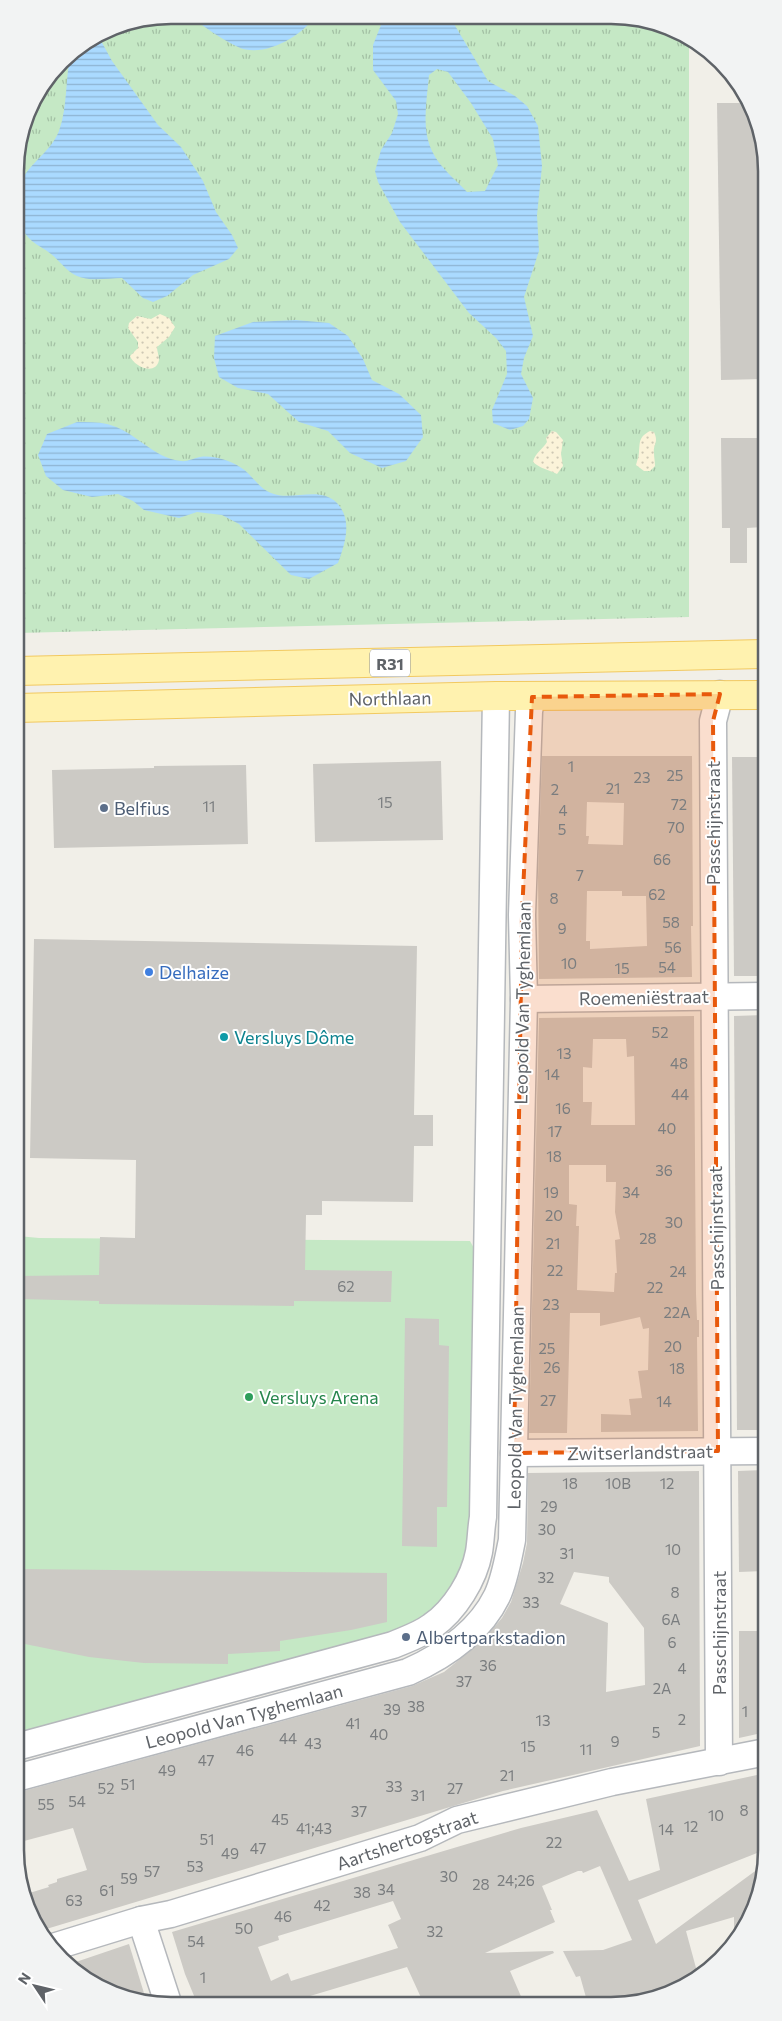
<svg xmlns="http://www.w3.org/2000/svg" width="782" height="2021" font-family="Commissioner,sans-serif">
<defs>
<pattern id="grass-tufts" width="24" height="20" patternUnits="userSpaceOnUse" patternTransform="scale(1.25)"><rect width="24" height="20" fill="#c5e8c5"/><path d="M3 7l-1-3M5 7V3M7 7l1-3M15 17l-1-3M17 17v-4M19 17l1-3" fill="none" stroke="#a3c0a4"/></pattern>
<pattern id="sand-dots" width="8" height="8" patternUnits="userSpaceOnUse" patternTransform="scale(1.25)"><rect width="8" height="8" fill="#fbf3d9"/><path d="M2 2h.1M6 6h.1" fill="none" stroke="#cec8b4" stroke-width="1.8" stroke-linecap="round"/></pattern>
<pattern id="water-rules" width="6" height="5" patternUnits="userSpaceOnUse" patternTransform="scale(1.25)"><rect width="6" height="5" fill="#aadaff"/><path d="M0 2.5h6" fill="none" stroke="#8eb4d2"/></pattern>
</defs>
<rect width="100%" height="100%" fill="#f1efe8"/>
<path fill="url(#grass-tufts)" d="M 171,15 L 641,18 L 680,31 L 689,37 L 689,617 L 17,633 L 15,160 L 31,102 L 68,54 L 111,27 Z"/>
<g fill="url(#sand-dots)">
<path d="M 160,314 L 169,318 L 175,327 L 169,337 L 157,347 C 157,351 159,356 159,360 C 156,376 134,367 130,356 L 138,348 L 138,342 L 128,328 L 129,323 L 137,316 L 151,319 Z"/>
<path d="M 552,431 L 556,432 L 563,440 L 561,454 L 563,466 L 557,474 C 549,470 539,468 533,462 C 535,453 543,449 547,442 L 546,438 Z"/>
<path d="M 650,431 L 654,432 C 659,443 653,444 654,453 C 654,458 655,461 655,466 L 650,471 L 644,471 L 636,465 C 637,461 639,456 639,452 C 640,441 639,437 650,431 Z"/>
</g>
<path fill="#c5e8c5" d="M 18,1236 L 39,1238 L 470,1241 L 481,1261 L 470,1566 L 420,1627 L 20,1740 Z"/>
<g fill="url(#water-rules)" fill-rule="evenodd">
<path d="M 189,15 L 315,16 C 303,36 262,59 238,47 C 221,39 204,27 189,15 Z"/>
<path d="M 390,16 L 446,17 L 454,24 L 488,81 L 515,96 L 527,106 L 538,126 L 542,166 L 537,215 L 539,251 L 524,297 L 533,336 L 524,358 L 521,374 L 533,398 L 529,419 L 523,426 L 510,430 L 493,423 L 492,410 L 507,374 L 506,351 L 496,338 L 469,313 L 400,222 L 378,182 L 375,171 L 381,150 L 392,133 L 398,114 L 396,101 L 373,70 L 373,45 L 381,25 ZM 437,69 L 448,72 L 471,103 L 493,139 L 498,165 L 485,191 L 467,192 C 456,180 439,167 432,151 C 421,128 427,99 429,75 Z"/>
<path d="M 95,37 L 100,39 L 112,61 L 158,125 L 181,147 L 203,181 L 216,212 L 232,235 L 238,248 L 229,259 L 193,275 L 167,296 L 153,302 L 143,298 L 122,278 C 108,278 90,282 77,276 C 66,271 60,261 51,254 C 45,249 38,246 32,241 C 15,226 12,203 21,182 C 30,162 50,153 59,131 C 68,106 65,78 71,52 Z"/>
<path d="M 296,320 L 329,323 L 348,336 L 363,359 L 372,380 L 399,394 L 421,415 L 423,437 L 406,461 L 382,468 L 350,453 L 328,431 L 299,422 L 268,394 L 238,388 L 219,377 L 214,358 L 215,336 L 253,322 Z"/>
<path d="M 77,422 C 87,422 98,422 107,424 C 134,430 154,459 181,461 C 187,462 194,458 200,457 C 212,455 229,460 240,467 C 252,474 258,488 271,493 C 292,502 319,485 337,503 C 353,520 345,544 338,563 L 309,579 L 291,575 L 239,524 L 222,515 L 197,512 L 179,518 L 144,510 L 133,501 L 118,494 L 92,497 L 63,490 L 46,476 L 38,455 L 47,434 Z"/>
</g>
<g fill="#cccac5" fill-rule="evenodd">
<path d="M 717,103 L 746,103 L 762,131 L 762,379 L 721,380 Z"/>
<path d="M 721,438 L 763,438 L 763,527 L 747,528 L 747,563 L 730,563 L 730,528 L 722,528 Z"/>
<path d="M 542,756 L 692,756 L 693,926 L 691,926 L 692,977 L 539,979 L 538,877 ZM 587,802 L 624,803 L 623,845 L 588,844 L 589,836 L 586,836 ZM 587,891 L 622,891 L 622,896 L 646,896 L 647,946 L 590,949 L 590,941 L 586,941 Z"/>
<path d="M 732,757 L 764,757 L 764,976 L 734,976 Z"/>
<path d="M 441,761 L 443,840 L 315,842 L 313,764 Z"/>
<path d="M 246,765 L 248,844 L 54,848 L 52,770 L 154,768 L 154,766 Z"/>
<path d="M 34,939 L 417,946 L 414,1115 L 433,1115 L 433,1146 L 414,1146 L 413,1202 L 322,1201 L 322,1215 L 306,1215 L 305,1270 L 392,1271 L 391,1302 L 294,1301 L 294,1306 L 99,1304 L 99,1301 L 19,1299 L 18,1276 L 99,1275 L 100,1237 L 135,1238 L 136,1160 L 30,1158 Z"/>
<path d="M 764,1015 L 765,1430 L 737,1430 L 734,1016 Z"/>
<path d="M 694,1016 L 696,1294 L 697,1320 L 699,1320 L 699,1337 L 697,1337 L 698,1431 L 601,1432 L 601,1414 L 631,1415 L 629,1399 L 642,1398 L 638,1371 L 648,1370 L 649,1328 L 643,1329 L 640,1317 L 600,1326 L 600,1313 L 570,1313 L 567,1433 L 529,1433 L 539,1018 ZM 593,1039 L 626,1039 L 627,1057 L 634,1056 L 635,1125 L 591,1125 L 592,1102 L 583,1102 L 583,1067 L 592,1068 ZM 569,1165 L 606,1165 L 606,1182 L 616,1182 L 615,1212 L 620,1239 L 615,1240 L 617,1273 L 615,1273 L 614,1292 L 577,1290 L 579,1226 L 576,1226 L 577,1205 L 569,1204 Z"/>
<path d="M 405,1318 L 439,1319 L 439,1345 L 449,1346 L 447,1507 L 437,1507 L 437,1547 L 402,1546 Z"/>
<path d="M 766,1470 L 766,1571 L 739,1572 L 738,1471 Z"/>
<path d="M 699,1471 L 700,1746 L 503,1791 L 43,1930 L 23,1895 L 49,1887 L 48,1885 L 57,1882 L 57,1879 L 87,1870 L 73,1828 L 24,1841 L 20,1827 L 20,1792 L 412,1686 L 444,1672 L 481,1642 L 502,1618 L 511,1602 L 523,1563 L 527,1543 L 528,1473 ZM 574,1572 L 609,1577 L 609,1582 L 644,1628 L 645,1685 L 606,1692 L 608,1623 L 560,1604 Z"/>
<path d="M 19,1569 L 387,1573 L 387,1622 L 351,1630 L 280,1641 L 280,1651 L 228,1654 L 228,1664 L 144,1663 L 89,1657 L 20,1643 Z"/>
<path d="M 739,1631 L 766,1631 L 766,1732 L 739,1738 Z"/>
<path d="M 766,1773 L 767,1849 L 638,1900 L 656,1944 L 766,1863 L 755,1910 L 734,1944 L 734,1917 L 686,1931 L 699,1979 L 679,1988 L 679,1987 L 628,2001 L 587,2001 L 580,1976 L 576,1977 L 563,1951 L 603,1950 L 632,1940 L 600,1866 L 583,1873 L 582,1871 L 578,1871 L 542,1886 L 552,1910 L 550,1910 L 555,1922 L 485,1953 L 553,1951 L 554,1953 L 510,1971 L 523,2001 L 423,2002 L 407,1967 L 310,1996 L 312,2002 L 197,2003 L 185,1974 L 172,1932 L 521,1828 L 597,1810 L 629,1881 L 660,1870 L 646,1799 ZM 393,1901 L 401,1919 L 388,1925 L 398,1948 L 291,1981 L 288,1973 L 271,1981 L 258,1947 L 279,1940 L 278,1936 Z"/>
<path d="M 129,1944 L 147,2003 L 141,2003 L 102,1990 L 67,1965 Z"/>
</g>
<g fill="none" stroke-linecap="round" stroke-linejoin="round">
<defs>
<g id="street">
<path d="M 524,999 L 764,996"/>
<path d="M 514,1453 L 766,1451"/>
<path d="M 20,1746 L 393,1645 C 407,1639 420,1635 432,1626 C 455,1610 474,1579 479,1552 C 481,1540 481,1528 483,1517 L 496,696"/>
<path d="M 719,1762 L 713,721 L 720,694"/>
<path d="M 20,1777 L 408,1672 C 444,1656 479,1633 497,1596 C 505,1579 508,1559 512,1540 L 524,999 L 522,915 L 529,711 L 532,697"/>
<path d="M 141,1920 L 168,2003"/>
<path d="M 53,1947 L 141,1920 L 171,1914 L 420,1838 L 457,1820 L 612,1782 L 766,1752"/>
</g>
<g id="primary">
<path d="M 17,671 L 763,654"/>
<path d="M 17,708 L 496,696 L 763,695"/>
</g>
</defs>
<use href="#street" stroke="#b5b8bc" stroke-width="29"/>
<use href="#primary" stroke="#f2c960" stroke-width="30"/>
<use href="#street" stroke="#fff" stroke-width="26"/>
<use href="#primary" stroke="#fff2af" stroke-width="28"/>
</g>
<path fill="#e8590c" fill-opacity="0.2" stroke="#e8590c" stroke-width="4" stroke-dasharray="10 6" stroke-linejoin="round" d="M 720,694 L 713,721 L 718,1451 L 514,1453 L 522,915 L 532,697 Z"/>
<g fill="#5c6f8a" stroke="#fff" stroke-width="2">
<circle cx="104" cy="808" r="5"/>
<circle cx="406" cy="1637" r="5"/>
</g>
<circle fill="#3f7fe0" stroke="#fff" stroke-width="2" cx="149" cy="972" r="5"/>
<circle fill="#0f9aa8" stroke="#fff" stroke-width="2" cx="224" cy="1037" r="5"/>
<circle fill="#2e9e5b" stroke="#fff" stroke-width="2" cx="249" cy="1397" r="5"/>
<g text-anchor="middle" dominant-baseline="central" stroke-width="4" stroke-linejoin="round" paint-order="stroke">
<g font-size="15" fill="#7a7d7f">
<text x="571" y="766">1</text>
<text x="675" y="775">25</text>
<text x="642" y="777">23</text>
<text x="613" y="788">21</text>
<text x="555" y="789">2</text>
<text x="385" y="802">15</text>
<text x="679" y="804">72</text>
<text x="209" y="806">11</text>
<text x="563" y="810">4</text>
<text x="676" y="827">70</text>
<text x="562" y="829">5</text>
<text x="662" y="859">66</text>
<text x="580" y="875">7</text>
<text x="657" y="894">62</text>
<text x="554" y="898">8</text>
<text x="671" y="922">58</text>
<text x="562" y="928">9</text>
<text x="673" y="947">56</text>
<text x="569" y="963">10</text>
<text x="667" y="967">54</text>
<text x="622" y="968">15</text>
<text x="660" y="1032">52</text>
<text x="564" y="1053">13</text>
<text x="679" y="1063">48</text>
<text x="552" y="1074">14</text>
<text x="680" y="1094">44</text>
<text x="563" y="1108">16</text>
<text x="667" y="1128">40</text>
<text x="555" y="1131">17</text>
<text x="554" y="1156">18</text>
<text x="664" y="1170">36</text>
<text x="551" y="1192">19</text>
<text x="631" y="1192">34</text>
<text x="554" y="1215">20</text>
<text x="674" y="1222">30</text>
<text x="648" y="1238">28</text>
<text x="553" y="1243">21</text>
<text x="555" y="1270">22</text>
<text x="678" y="1271">24</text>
<text x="346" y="1286">62</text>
<text x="655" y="1287">22</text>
<text x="551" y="1304">23</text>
<text x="677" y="1312">22A</text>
<text x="673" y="1346">20</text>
<text x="547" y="1348">25</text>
<text x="552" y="1367">26</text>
<text x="677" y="1368">18</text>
<text x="548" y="1400">27</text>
<text x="664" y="1401">14</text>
<text x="570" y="1483">18</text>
<text x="618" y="1483">10B</text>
<text x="667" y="1483">12</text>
<text x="549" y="1506">29</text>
<text x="547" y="1529">30</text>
<text x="673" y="1549">10</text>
<text x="567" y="1553">31</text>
<text x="546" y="1577">32</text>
<text x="675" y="1592">8</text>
<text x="531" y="1602">33</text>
<text x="671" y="1619">6A</text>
<text x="672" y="1642">6</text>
<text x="488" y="1665">36</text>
<text x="682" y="1668">4</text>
<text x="464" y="1681">37</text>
<text x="662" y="1688">2A</text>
<text x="416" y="1706">38</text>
<text x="392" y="1709">39</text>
<text x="745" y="1711">1</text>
<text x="682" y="1719">2</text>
<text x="543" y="1720">13</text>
<text x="353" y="1723">41</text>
<text x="656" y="1732">5</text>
<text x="379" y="1734">40</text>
<text x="288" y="1738">44</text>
<text x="615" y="1741">9</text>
<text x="313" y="1743">43</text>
<text x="528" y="1746">15</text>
<text x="586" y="1749">11</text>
<text x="245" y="1750">46</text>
<text x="206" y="1760">47</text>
<text x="167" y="1770">49</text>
<text x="507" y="1775">21</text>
<text x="128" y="1784">51</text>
<text x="394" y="1786">33</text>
<text x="106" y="1788">52</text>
<text x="455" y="1788">27</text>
<text x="418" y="1795">31</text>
<text x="77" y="1801">54</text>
<text x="46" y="1804">55</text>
<text x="744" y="1810">8</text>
<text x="359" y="1811">37</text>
<text x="716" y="1815">10</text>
<text x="280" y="1819">45</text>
<text x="691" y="1826">12</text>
<text x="314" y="1828">41;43</text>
<text x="666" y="1829">14</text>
<text x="207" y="1839">51</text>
<text x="554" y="1842">22</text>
<text x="258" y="1848">47</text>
<text x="230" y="1853">49</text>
<text x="195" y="1866">53</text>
<text x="152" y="1871">57</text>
<text x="449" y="1876">30</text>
<text x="129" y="1878">59</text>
<text x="516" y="1880">24;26</text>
<text x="481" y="1884">28</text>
<text x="386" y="1889">34</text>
<text x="107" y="1890">61</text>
<text x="362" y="1892">38</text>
<text x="74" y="1900">63</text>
<text x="322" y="1905">42</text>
<text x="283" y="1916">46</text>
<text x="244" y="1928">50</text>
<text x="435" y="1931">32</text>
<text x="196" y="1941">54</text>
<text x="203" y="1977">1</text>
</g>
<rect fill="#fff" stroke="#8f9295" stroke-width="1" x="370" y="649.5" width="40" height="27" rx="4"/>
<g font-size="16" font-weight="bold" fill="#5f6368">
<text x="390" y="663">R31</text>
</g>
<g font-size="18" fill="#5f6368" stroke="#fff">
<text transform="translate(390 698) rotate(-1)">Northlaan</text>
<text transform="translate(713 823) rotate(-90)">Passchijnstraat</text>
<text transform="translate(644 997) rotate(-1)">Roemeniëstraat</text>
<text transform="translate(522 1003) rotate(-89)">Leopold Van Tyghemlaan</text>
<text transform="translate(716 1228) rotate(-91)">Passchijnstraat</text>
<text transform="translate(515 1408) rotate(-89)">Leopold Van Tyghemlaan</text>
<text transform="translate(640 1452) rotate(-1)">Zwitserlandstraat</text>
<text transform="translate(719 1633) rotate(-90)">Passchijnstraat</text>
<text transform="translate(244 1716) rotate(-15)">Leopold Van Tyghemlaan</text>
<text transform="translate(407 1840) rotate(-19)">Aartshertogstraat</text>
</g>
<g font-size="18" fill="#4e5e75" stroke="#fff" text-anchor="start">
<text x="114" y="808">Belfius</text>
<text x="416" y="1637">Albertparkstadion</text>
</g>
<g font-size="18" fill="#366cbe" stroke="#fff" text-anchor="start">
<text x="159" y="972">Delhaize</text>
</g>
<g font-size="18" fill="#0d838f" stroke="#fff" text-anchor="start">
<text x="234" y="1037">Versluys Dôme</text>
</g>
<g font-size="18" fill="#27864d" stroke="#fff" text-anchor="start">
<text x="259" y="1397">Versluys Arena</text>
</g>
</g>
<path d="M0 0H782V2021H0ZM171 24H611A147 147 0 0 1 758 171V1850A147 147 0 0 1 611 1997H171A147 147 0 0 1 24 1850V171A147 147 0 0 1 171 24Z" fill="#f2f3f3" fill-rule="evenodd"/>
<path fill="none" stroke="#5f6368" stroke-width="2.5" d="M171 24H611A147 147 0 0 1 758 171V1850A147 147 0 0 1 611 1997H171A147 147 0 0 1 24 1850V171A147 147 0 0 1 171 24Z"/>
<g transform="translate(35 1986) rotate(305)" stroke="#ffffff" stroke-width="4" paint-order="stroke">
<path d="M0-4L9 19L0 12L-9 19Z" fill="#5f6368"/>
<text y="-8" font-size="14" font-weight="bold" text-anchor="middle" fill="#5f6368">N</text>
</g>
</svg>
